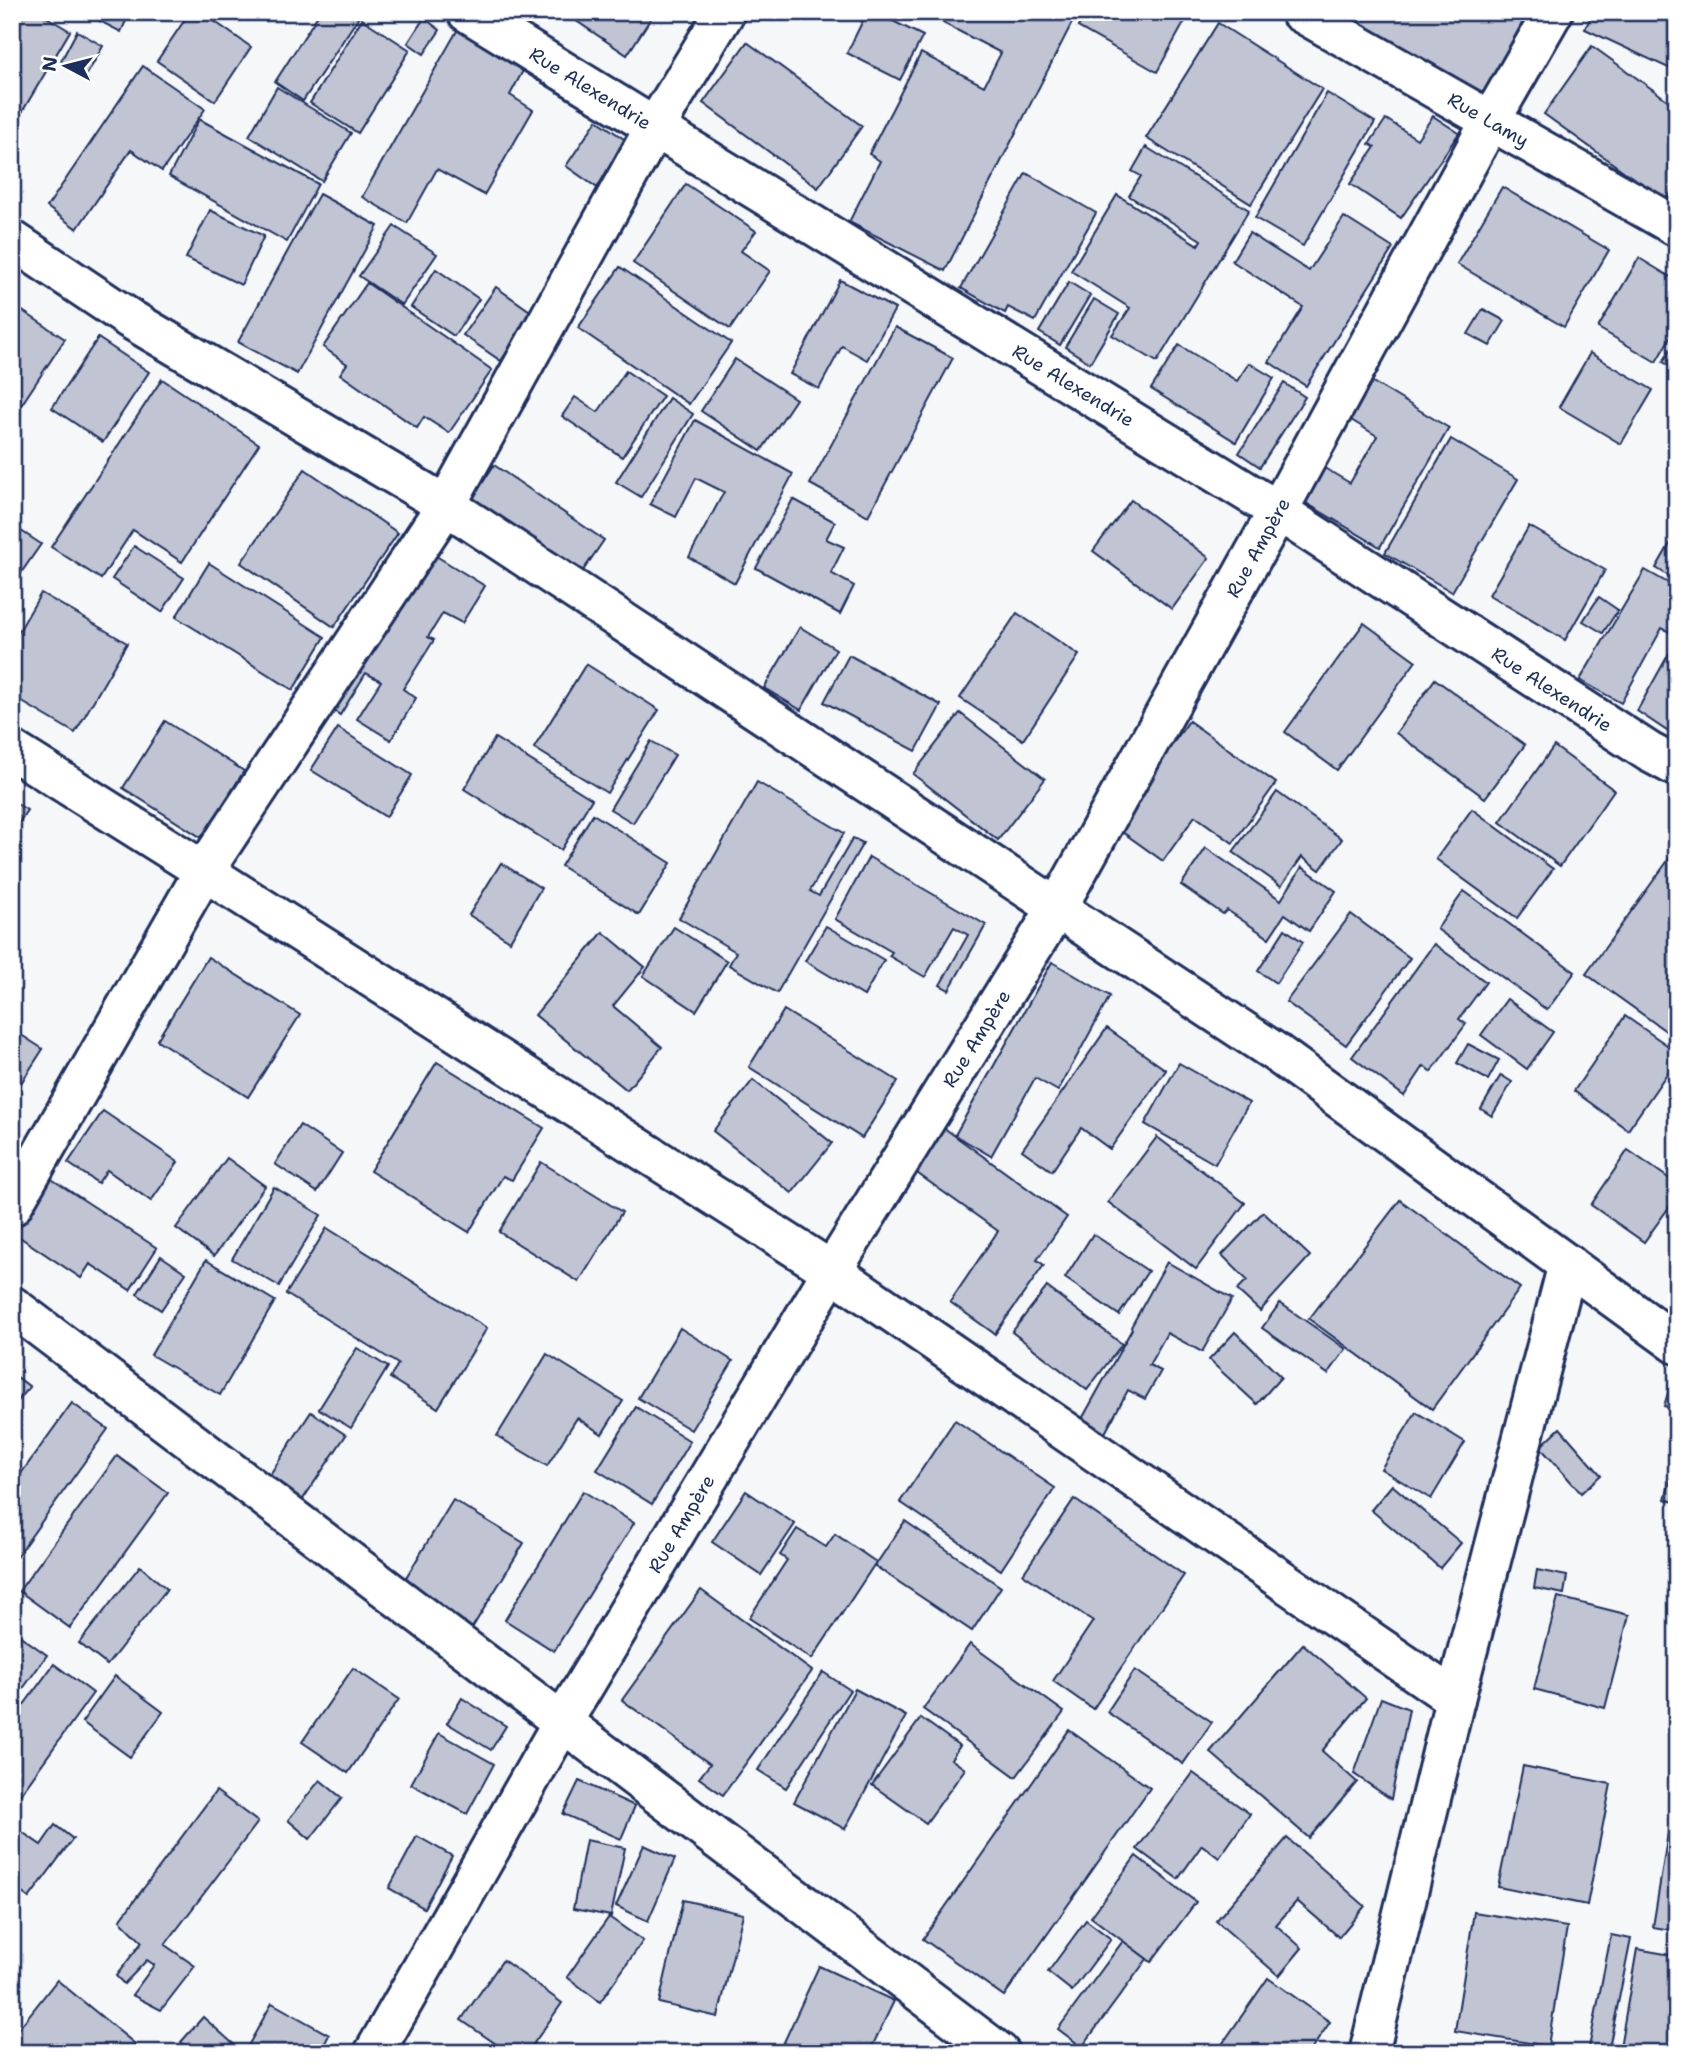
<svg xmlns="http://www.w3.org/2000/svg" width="1689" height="2065" font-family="'Shantell Sans',sans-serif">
<rect width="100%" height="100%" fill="#f6f7f9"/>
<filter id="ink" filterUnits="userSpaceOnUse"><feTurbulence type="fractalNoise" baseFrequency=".0143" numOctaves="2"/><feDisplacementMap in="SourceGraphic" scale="14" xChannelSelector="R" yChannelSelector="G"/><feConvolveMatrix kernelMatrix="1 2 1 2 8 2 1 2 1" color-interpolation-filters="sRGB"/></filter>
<g filter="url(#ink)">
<g fill="#c0c4d3" stroke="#1b2f5e" stroke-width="2">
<path d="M 12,12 L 38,12 L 70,31 L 12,129 Z"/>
<path d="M 82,12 L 130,12 L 121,32 Z"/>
<path d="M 190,12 L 201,12 L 251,47 L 215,101 L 157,61 Z"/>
<path d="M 320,12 L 362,12 L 303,101 L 275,82 Z"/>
<path d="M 563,12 L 655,12 L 627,55 Z"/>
<path d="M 867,12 L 875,12 L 923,36 L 900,80 L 847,53 Z"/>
<path d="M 948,12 L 1061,12 L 1074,19 L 945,271 L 849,222 L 880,161 L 869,154 L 921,53 L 984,86 L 1001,53 L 943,23 Z"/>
<path d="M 1086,12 L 1190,12 L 1157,72 L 1078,27 Z"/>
<path d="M 1364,12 L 1514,12 L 1525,18 L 1484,95 L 1357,25 Z"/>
<path d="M 1593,12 L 1677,12 L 1677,72 L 1585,29 Z"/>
<path d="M 424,18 L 440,30 L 424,54 L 408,43 Z"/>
<path d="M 362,19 L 410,50 L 358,133 L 310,103 Z"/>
<path d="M 1218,23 L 1322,89 L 1251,204 L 1146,138 Z"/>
<path d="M 458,29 L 525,67 L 510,95 L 533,110 L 484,195 L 437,169 L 407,223 L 362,197 Z"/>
<path d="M 77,31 L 103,46 L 86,76 L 61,61 Z"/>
<path d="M 747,42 L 862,126 L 818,188 L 703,103 Z"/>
<path d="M 1592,46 L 1677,107 L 1677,185 L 1665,201 L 1544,114 Z"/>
<path d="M 143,66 L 205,109 L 162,171 L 131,150 L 77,229 L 47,207 Z"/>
<path d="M 277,87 L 351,133 L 322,181 L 249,136 Z"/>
<path d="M 1327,93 L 1375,122 L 1303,246 L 1255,218 Z"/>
<path d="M 1433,116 L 1459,133 L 1401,218 L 1350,184 L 1375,147 L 1369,144 L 1386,119 L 1417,139 Z"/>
<path d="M 199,119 L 318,184 L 287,242 L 169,176 Z"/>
<path d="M 597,120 L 631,144 L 599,189 L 566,166 Z"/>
<path d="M 1146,147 L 1249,210 L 1157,362 L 1112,335 L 1130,308 L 1071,271 L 1117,195 L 1198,245 L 1201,240 L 1129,196 L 1141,176 L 1132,171 Z"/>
<path d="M 1026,173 L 1096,213 L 1035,321 L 1008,307 L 1005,313 L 961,288 Z"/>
<path d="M 686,184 L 756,231 L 741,251 L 770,271 L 730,329 L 633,263 Z"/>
<path d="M 1502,187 L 1609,250 L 1564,327 L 1457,264 Z"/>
<path d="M 319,194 L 378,226 L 297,374 L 238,342 Z"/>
<path d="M 210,210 L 264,236 L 241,285 L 186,258 Z"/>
<path d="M 1344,217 L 1393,248 L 1306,386 L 1269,362 L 1303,307 L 1232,261 L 1249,233 L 1309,271 Z"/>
<path d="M 394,226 L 437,254 L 402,305 L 359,276 Z"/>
<path d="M 1639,258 L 1677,281 L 1677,326 L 1656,362 L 1598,328 Z"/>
<path d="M 620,267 L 731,343 L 689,404 L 578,328 Z"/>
<path d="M 436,269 L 479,299 L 454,336 L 411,307 Z"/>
<path d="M 840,280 L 895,309 L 867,360 L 842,346 L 819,389 L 790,374 Z"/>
<path d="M 1069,282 L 1090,295 L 1060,345 L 1039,332 Z"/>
<path d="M 367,283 L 492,370 L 449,433 L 424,417 L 417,428 L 340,374 L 347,364 L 323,347 Z"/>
<path d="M 496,287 L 533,313 L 501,361 L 463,335 Z"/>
<path d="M 1094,299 L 1119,314 L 1090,363 L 1065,347 Z"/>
<path d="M 12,304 L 65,339 L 12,419 Z"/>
<path d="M 1483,309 L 1505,321 L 1490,346 L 1468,334 Z"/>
<path d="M 895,327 L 953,358 L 868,516 L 810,484 Z"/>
<path d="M 98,338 L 149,372 L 103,442 L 52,408 Z"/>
<path d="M 1677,339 L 1677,370 L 1663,362 Z"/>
<path d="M 1179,345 L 1237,381 L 1249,363 L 1274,378 L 1236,442 L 1151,389 Z"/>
<path d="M 1590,353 L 1653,390 L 1621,444 L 1559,407 Z"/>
<path d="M 735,359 L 796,399 L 761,451 L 701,411 Z"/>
<path d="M 626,371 L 663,396 L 622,457 L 562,416 L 575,397 L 598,412 Z"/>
<path d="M 1366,378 L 1449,428 L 1380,547 L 1296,497 L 1316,463 L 1350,483 L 1377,436 L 1343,415 Z"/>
<path d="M 162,379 L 259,444 L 182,562 L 133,530 L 101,579 L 51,547 Z"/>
<path d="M 1284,383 L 1305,397 L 1260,467 L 1239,453 Z"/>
<path d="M 669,398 L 693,414 L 641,497 L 616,482 Z"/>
<path d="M 695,420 L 793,474 L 735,583 L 689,557 L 724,492 L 696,478 L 676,517 L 650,504 Z"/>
<path d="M 1451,439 L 1518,479 L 1452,592 L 1385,553 Z"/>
<path d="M 494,465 L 604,540 L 580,575 L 471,501 Z"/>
<path d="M 305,469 L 398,533 L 334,627 L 241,563 Z"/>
<path d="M 793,499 L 835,522 L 826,539 L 844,547 L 831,573 L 854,586 L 840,614 L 756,568 Z"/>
<path d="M 1131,500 L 1209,558 L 1172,609 L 1093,551 Z"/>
<path d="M 12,525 L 41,544 L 12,586 Z"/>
<path d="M 1529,526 L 1605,570 L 1565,640 L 1489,595 Z"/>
<path d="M 1677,532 L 1677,581 L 1656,568 Z"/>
<path d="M 134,546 L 184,578 L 162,612 L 112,579 Z"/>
<path d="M 428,551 L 485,586 L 462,623 L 443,613 L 428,637 L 434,640 L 403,689 L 416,698 L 391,740 L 357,719 L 381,681 L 366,673 L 340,715 L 331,709 Z"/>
<path d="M 209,563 L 325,637 L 293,690 L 176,617 Z"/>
<path d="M 1645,570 L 1677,588 L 1677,636 L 1662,628 L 1621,703 L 1580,680 Z"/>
<path d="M 41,593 L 127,643 L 75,733 L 12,696 L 12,643 Z"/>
<path d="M 1599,597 L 1618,610 L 1603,633 L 1583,621 Z"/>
<path d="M 1017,613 L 1079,655 L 1023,740 L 960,698 Z"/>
<path d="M 1364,623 L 1416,661 L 1337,770 L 1285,732 Z"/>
<path d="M 800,627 L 836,649 L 801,710 L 764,688 Z"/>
<path d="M 1677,639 L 1677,721 L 1670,733 L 1637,711 Z"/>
<path d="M 849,655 L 941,705 L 916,751 L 824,702 Z"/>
<path d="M 586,664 L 659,710 L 607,793 L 534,748 Z"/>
<path d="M 1435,679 L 1525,745 L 1485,798 L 1396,733 Z"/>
<path d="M 960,713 L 1045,779 L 998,840 L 913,774 Z"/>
<path d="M 165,721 L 244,771 L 202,838 L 123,788 Z"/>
<path d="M 1189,721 L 1276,783 L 1233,843 L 1195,816 L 1163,861 L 1114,826 Z"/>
<path d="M 338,728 L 412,775 L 386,817 L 311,770 Z"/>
<path d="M 495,738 L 592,799 L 561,850 L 464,789 Z"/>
<path d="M 651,741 L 675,755 L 633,823 L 610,809 Z"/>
<path d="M 1554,746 L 1614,790 L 1560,866 L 1500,822 Z"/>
<path d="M 757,782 L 844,833 L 810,891 L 819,896 L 853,838 L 863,843 L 777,993 L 729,965 L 736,952 L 679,918 Z"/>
<path d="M 1277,792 L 1342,839 L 1320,870 L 1302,857 L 1281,886 L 1233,852 Z"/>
<path d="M 12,801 L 27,810 L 12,834 Z"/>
<path d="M 1472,809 L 1553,869 L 1517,918 L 1436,859 Z"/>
<path d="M 593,814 L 671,863 L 639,915 L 561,866 Z"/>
<path d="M 1206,848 L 1281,900 L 1302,867 L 1336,891 L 1309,931 L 1285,914 L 1269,938 L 1227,910 L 1223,914 L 1181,885 Z"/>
<path d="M 1677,848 L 1677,1039 L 1586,974 Z"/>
<path d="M 869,857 L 986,925 L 949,990 L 940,985 L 968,935 L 954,927 L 925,977 L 889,956 L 892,952 L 835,919 Z"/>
<path d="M 501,863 L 541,888 L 510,941 L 469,915 Z"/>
<path d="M 1464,891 L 1575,972 L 1547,1010 L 1437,929 Z"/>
<path d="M 1351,914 L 1410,958 L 1346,1045 L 1286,1002 Z"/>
<path d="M 826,926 L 884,960 L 864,996 L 805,961 Z"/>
<path d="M 674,927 L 727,961 L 696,1011 L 643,976 Z"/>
<path d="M 1285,929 L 1303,942 L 1276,983 L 1258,971 Z"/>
<path d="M 603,932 L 645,967 L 613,1006 L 662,1047 L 627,1090 L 535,1015 Z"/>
<path d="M 1434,944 L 1486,982 L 1459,1019 L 1466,1024 L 1431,1072 L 1424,1066 L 1404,1096 L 1352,1057 Z"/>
<path d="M 208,957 L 300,1015 L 248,1097 L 157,1040 Z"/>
<path d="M 1052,962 L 1110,996 L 1058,1091 L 1035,1078 L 991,1156 L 955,1135 Z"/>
<path d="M 1507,999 L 1553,1032 L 1527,1069 L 1481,1035 Z"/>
<path d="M 784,1010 L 898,1081 L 862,1138 L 749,1067 Z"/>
<path d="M 1625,1016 L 1677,1052 L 1677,1059 L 1628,1130 L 1574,1091 Z"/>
<path d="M 1107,1028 L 1166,1070 L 1110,1149 L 1081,1128 L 1052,1171 L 1022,1150 Z"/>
<path d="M 12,1029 L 43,1049 L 12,1097 Z"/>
<path d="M 1468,1044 L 1499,1060 L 1488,1080 L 1457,1063 Z"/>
<path d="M 437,1062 L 544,1128 L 512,1180 L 503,1176 L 469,1232 L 370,1171 Z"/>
<path d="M 1179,1063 L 1249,1103 L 1215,1164 L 1145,1124 Z"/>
<path d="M 1501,1075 L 1512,1082 L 1492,1116 L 1481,1109 Z"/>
<path d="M 753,1080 L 832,1143 L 792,1193 L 713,1131 Z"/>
<path d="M 103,1111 L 178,1162 L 151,1201 L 107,1170 L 98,1183 L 68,1163 Z"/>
<path d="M 300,1125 L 342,1153 L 317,1192 L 275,1164 Z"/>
<path d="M 944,1128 L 1067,1217 L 1037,1260 L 1044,1265 L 995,1334 L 950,1302 L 998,1231 L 914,1171 Z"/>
<path d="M 1157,1137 L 1245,1203 L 1196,1269 L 1108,1202 Z"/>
<path d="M 1628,1150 L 1677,1184 L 1677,1196 L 1644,1242 L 1591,1205 Z"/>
<path d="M 227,1158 L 265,1186 L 214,1256 L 176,1228 Z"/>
<path d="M 541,1162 L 622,1212 L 579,1282 L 499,1232 Z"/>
<path d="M 50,1178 L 157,1248 L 130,1290 L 90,1264 L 81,1278 L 15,1234 Z"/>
<path d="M 274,1187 L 321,1215 L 279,1286 L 232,1259 Z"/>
<path d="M 1400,1200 L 1520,1288 L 1432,1409 L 1309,1319 Z"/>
<path d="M 1263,1212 L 1310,1256 L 1260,1311 L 1237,1290 L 1247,1280 L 1222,1255 Z"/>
<path d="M 327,1228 L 487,1328 L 438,1408 L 390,1378 L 398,1364 L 286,1294 Z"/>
<path d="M 1093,1234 L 1148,1271 L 1119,1315 L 1065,1278 Z"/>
<path d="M 161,1256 L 186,1273 L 161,1310 L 137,1294 Z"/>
<path d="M 206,1260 L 275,1301 L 220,1395 L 151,1355 Z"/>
<path d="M 1167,1262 L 1232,1299 L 1202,1352 L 1167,1333 L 1149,1365 L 1161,1371 L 1145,1399 L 1128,1390 L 1105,1433 L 1082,1419 L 1132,1329 L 1131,1327 Z"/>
<path d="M 1047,1287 L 1122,1344 L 1087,1390 L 1012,1332 Z"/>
<path d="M 1280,1303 L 1346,1349 L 1328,1374 L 1262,1328 Z"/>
<path d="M 680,1328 L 733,1361 L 691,1430 L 638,1398 Z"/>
<path d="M 1235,1332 L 1281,1377 L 1257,1404 L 1209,1360 Z"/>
<path d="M 357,1348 L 388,1367 L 351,1428 L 319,1409 Z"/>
<path d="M 547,1354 L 623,1401 L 602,1434 L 577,1418 L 547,1466 L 497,1436 Z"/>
<path d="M 12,1373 L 30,1387 L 12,1408 Z"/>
<path d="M 1673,1376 L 1677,1377 L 1677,1410 L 1664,1406 Z"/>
<path d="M 72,1403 L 108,1429 L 12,1563 L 12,1486 Z"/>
<path d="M 636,1407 L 690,1441 L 652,1504 L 597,1470 Z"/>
<path d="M 311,1412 L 346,1435 L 301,1502 L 267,1479 Z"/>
<path d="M 1416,1412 L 1465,1442 L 1431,1499 L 1381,1469 Z"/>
<path d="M 955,1420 L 1055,1488 L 1001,1570 L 900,1502 Z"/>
<path d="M 1560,1428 L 1601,1475 L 1581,1493 L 1540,1447 Z"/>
<path d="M 117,1456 L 168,1493 L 70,1628 L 19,1591 Z"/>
<path d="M 1677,1457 L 1677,1503 L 1665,1499 Z"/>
<path d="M 1392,1485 L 1461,1543 L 1440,1568 L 1371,1510 Z"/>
<path d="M 583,1491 L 634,1523 L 554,1651 L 505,1620 Z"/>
<path d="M 746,1491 L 795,1524 L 761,1575 L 712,1542 Z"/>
<path d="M 1074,1499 L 1184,1575 L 1093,1709 L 1053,1681 L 1093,1621 L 1023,1574 Z"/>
<path d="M 453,1500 L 524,1543 L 472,1628 L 402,1584 Z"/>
<path d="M 905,1521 L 1001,1587 L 972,1631 L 875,1566 Z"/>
<path d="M 797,1529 L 826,1547 L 835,1534 L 876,1562 L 812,1659 L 749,1618 L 787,1560 L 780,1555 Z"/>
<path d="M 140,1566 L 167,1589 L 107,1665 L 79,1643 Z"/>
<path d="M 1537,1570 L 1567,1576 L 1564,1594 L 1534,1588 Z"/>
<path d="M 701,1590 L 812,1671 L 723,1795 L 699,1778 L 710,1764 L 622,1700 Z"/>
<path d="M 1558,1597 L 1629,1615 L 1605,1708 L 1534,1689 Z"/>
<path d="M 12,1630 L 47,1655 L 12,1704 Z"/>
<path d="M 970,1644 L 1064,1712 L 1016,1777 L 923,1709 Z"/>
<path d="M 1303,1644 L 1366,1698 L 1322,1751 L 1357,1782 L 1309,1838 L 1210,1752 Z"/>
<path d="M 54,1664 L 93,1693 L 19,1796 L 12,1791 L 12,1721 Z"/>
<path d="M 353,1668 L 399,1699 L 348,1773 L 302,1742 Z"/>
<path d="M 1135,1670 L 1212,1722 L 1183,1764 L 1107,1712 Z"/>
<path d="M 823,1672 L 850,1690 L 786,1788 L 758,1770 Z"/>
<path d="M 115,1676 L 163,1712 L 130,1757 L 82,1722 Z"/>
<path d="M 855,1689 L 906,1716 L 845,1829 L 794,1802 Z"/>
<path d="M 462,1698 L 506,1726 L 491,1750 L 447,1723 Z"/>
<path d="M 1381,1698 L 1409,1709 L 1391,1799 L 1354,1774 Z"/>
<path d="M 921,1718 L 960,1746 L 951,1759 L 965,1769 L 926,1823 L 872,1785 Z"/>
<path d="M 1069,1730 L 1150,1788 L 1004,1996 L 923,1939 Z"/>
<path d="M 439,1733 L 494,1764 L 467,1814 L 411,1784 Z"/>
<path d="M 1523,1766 L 1611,1784 L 1587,1905 L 1498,1887 Z"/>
<path d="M 1193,1773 L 1250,1814 L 1219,1858 L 1202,1845 L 1178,1879 L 1137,1849 Z"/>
<path d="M 320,1780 L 342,1798 L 310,1839 L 288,1820 Z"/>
<path d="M 579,1781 L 635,1806 L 621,1839 L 563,1814 Z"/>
<path d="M 216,1791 L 258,1822 L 165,1945 L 195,1966 L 161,2010 L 132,1995 L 154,1965 L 147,1960 L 124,1984 L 116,1976 L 142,1942 L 120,1920 Z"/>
<path d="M 1671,1814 L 1677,1814 L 1677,1931 L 1653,1927 Z"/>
<path d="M 12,1825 L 41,1845 L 55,1825 L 73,1839 L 29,1898 L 17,1889 L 12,1896 Z"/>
<path d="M 417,1836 L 452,1856 L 424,1908 L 389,1888 Z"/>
<path d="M 1287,1838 L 1365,1906 L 1339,1937 L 1297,1901 L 1276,1925 L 1302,1948 L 1279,1976 L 1216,1921 Z"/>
<path d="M 586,1840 L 625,1848 L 611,1916 L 573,1909 Z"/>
<path d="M 644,1845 L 675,1859 L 648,1921 L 616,1906 Z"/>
<path d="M 1136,1856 L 1196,1902 L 1151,1962 L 1091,1917 Z"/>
<path d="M 683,1900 L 743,1914 L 718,2017 L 659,2003 Z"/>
<path d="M 1474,1912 L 1567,1927 L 1548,2046 L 1455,2031 Z"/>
<path d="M 609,1917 L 643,1941 L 600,2002 L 567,1977 Z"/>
<path d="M 1086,1920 L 1111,1939 L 1072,1991 L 1048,1972 Z"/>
<path d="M 1611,1935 L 1631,1939 L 1608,2053 L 1588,2053 Z"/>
<path d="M 1123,1941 L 1147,1959 L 1082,2047 L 1058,2029 Z"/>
<path d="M 1637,1949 L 1677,1956 L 1677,2053 L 1619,2053 Z"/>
<path d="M 503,1960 L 562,2003 L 527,2053 L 489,2053 L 496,2044 L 461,2020 Z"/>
<path d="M 819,1966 L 894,2001 L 869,2053 L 779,2053 Z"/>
<path d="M 1268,1978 L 1330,2022 L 1309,2053 L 1216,2053 Z"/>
<path d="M 57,1980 L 135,2044 L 128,2053 L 12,2052 L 12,2037 Z"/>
<path d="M 272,2003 L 329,2035 L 320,2053 L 244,2053 Z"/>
<path d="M 203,2017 L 238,2048 L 234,2053 L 194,2053 L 181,2042 Z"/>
</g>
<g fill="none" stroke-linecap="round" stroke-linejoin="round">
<defs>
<g id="minor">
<path id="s1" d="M 467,12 L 1278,511 L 1649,752 L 1677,767"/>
<path id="s2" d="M 1300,12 L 1677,227"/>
<path d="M 12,240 L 130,319 L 446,505 L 1275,1052 L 1677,1344"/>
<path d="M 12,750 L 204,871 L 832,1271 L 1455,1699"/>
<path d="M 12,1206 L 204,871 L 446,505 L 655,127 L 725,12"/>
<path d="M 12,1306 L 1000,2053"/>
<path id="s3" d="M 374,2053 L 563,1721 L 832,1271 L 1057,908 L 1278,511 L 1491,120 L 1553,12"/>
<path d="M 1369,2053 L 1455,1699 L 1568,1264"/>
</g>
</defs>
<use href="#minor" stroke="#1b2f5e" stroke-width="44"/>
<use href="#minor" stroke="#fff" stroke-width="38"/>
</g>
</g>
<g text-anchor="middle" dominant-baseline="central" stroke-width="6" stroke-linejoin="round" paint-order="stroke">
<g font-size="19" fill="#1b2f5e" stroke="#fff">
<text stroke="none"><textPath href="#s1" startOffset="145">Rue Alexendrie</textPath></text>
<text stroke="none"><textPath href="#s2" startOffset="217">Rue Lamy</textPath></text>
<text stroke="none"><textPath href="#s1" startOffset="712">Rue Alexendrie</textPath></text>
<text stroke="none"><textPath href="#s3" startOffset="1746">Rue Ampère</textPath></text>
<text stroke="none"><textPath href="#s1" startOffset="1279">Rue Alexendrie</textPath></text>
<text stroke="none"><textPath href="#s3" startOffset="1180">Rue Ampère</textPath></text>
<text stroke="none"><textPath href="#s3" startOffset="612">Rue Ampère</textPath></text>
</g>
</g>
<rect width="1689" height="2065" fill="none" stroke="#fff" stroke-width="42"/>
<rect x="21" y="21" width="1647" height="2023" fill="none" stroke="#1b2f5e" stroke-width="2.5" filter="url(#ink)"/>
<g transform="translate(66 66) rotate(277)" stroke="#ffffff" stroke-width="5" paint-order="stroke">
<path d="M0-5L12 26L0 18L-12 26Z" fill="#1b2f5e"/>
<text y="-10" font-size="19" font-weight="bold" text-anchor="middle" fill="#1b2f5e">N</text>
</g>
</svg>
